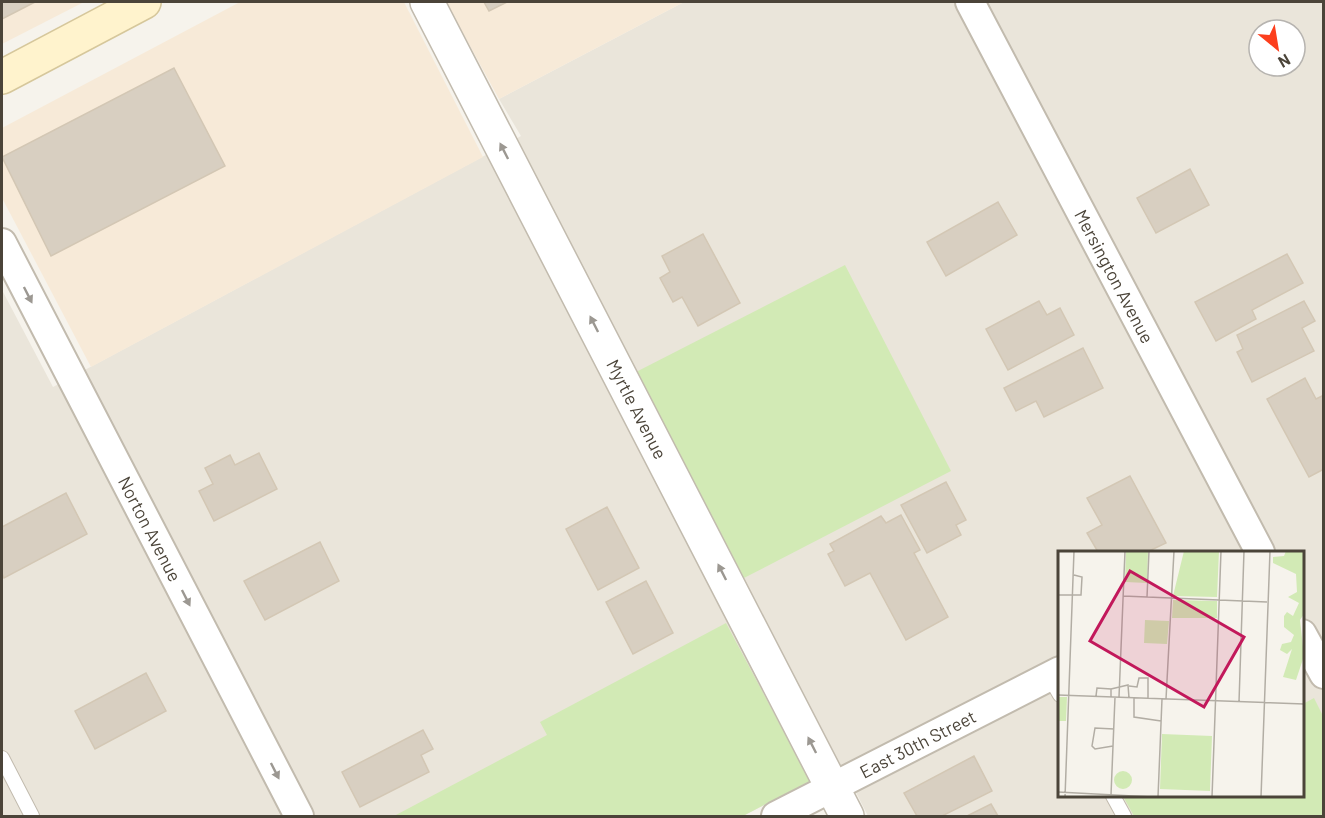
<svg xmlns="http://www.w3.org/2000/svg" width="1325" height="818" font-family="Barlow,sans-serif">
<rect width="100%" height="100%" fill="#f6f3ec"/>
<path fill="#eae5da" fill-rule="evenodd" d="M 684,2 L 1323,2 L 1323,816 L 868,816 L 842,765 L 743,816 L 2,816 L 2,290 L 53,387 L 521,136 L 499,99 ZM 1259,30 L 1295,30 L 1295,66 L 1259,66 ZM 1060,552 L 1302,552 L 1302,796 L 1060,796 Z"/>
<g fill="#f7ead8">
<path d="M 2,2 L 84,2 L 2,44 Z"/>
<path d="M 240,2 L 404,2 L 483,157 L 91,367 L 2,198 L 2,128 Z"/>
<path d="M 446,2 L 684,2 L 499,99 Z"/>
</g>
<g fill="#d2eab5">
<path d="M 845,265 L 951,471 L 742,579 L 636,372 Z"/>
<path d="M 726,623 L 810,781 L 743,816 L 394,816 L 547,735 L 540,722 Z"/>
<path d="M 1314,698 L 1323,716 L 1323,816 L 1134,816 L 1124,798 L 1129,796 L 1302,796 L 1303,704 Z"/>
</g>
<g fill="#d8cfc1" stroke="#d3c7b4" stroke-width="1.5">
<path d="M 2,2 L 35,2 L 2,19 Z"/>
<path d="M 484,2 L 507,2 L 489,11 Z"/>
<path d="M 174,68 L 225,166 L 51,256 L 2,157 Z"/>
<path d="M 1190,169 L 1209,205 L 1156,233 L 1137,198 Z"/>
<path d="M 998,202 L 1017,235 L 946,276 L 927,242 Z"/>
<path d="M 703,234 L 740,303 L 698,326 L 682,297 L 673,302 L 660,278 L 670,272 L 662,256 Z"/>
<path d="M 1287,254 L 1303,283 L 1252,310 L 1256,319 L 1216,341 L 1195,302 Z"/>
<path d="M 1039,301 L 1047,315 L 1060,308 L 1074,335 L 1008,370 L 986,329 Z"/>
<path d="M 1304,301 L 1315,321 L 1302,328 L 1314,351 L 1252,382 L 1237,352 L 1243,349 L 1237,335 Z"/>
<path d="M 1083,348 L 1103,388 L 1044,417 L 1036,401 L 1016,411 L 1004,388 Z"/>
<path d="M 1305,378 L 1316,399 L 1324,395 L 1324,469 L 1309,477 L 1267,399 Z"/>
<path d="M 259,453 L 277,489 L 214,521 L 199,491 L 213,484 L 205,468 L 230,455 L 235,465 Z"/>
<path d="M 1130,476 L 1166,543 L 1147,552 L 1098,552 L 1087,533 L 1102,525 L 1087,498 Z"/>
<path d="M 946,482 L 966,520 L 956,525 L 961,535 L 927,553 L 901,505 Z"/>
<path d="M 66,493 L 87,534 L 4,578 L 2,573 L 2,527 Z"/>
<path d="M 607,507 L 639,568 L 598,590 L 566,529 Z"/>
<path d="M 901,515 L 920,550 L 914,553 L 948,617 L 906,640 L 870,573 L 845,586 L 828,554 L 834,551 L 830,544 L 881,516 L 886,523 Z"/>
<path d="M 320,542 L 339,581 L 265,620 L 244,581 Z"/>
<path d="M 646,581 L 673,633 L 633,654 L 606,602 Z"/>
<path d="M 146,673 L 166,711 L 95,749 L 75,711 Z"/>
<path d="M 423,730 L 433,749 L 421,755 L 429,772 L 360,807 L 342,772 Z"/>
<path d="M 974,756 L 992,791 L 942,816 L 917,816 L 904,793 Z"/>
<path d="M 991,804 L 998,816 L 967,816 Z"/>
</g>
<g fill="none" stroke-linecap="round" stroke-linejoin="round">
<defs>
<g id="service">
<path d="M 1049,676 L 1060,695"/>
<path d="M 2,758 L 32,816"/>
<path d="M 1113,796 L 1124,816"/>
</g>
<g id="minor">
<path id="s1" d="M 970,2 L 1260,552"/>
<path id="s2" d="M 2,243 L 299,816"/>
<path d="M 1302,634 L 1324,674"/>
<path id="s3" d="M 776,816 L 1060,671"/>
</g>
<g id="tertiary">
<path id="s4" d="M 427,2 L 847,816"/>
</g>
<path id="secondary" d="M 2,77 L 144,2"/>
</defs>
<use href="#service" stroke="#c2bbae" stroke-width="16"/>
<use href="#minor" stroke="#c2bbae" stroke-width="32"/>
<use href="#tertiary" stroke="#c2bbae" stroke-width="36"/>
<use href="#secondary" stroke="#d6c79b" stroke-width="36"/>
<use href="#service" stroke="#fff" stroke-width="14"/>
<use href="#minor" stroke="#fff" stroke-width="28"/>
<use href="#tertiary" stroke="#fff" stroke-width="33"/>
<use href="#secondary" stroke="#fff3cd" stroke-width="33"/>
</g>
<defs><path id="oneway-solid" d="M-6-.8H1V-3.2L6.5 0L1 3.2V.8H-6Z" transform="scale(1.5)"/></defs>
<g fill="#9c9892">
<use href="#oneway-solid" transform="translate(504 151) rotate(-117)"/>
<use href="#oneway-solid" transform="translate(28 295) rotate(63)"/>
<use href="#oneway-solid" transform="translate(594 324) rotate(-117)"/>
<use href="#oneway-solid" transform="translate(722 572) rotate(-117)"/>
<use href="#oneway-solid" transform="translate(186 598) rotate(63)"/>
<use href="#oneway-solid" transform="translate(812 745) rotate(-117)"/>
<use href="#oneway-solid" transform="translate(275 771) rotate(63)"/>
</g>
<g text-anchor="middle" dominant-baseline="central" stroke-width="5" stroke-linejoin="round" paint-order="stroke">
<g font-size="18" fill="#4b4439" stroke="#fff">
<text stroke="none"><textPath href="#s1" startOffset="310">Mersington Avenue</textPath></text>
<text stroke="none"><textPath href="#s4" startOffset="458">Myrtle Avenue</textPath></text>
<text stroke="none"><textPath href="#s2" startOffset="322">Norton Avenue</textPath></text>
<text stroke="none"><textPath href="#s3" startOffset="159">East 30th Street</textPath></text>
</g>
</g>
<g transform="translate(1058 551)">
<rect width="246" height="246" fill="#f6f3ec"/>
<path d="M 68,0 L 90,0 L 89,32 L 67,31 ZM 126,0 L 161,0 L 159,46 L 115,45 ZM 228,0 L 246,0 L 246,63 L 242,69 L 246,105 L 238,129 L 225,126 L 234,98 L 229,103 L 222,99 L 224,93 L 233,91 L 236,84 L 226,76 L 226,65 L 229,61 L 235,65 L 241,52 L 230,46 L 239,41 L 238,23 L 215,12 L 215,6 L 226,5 ZM 115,49 L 159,50 L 159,67 L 114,67 ZM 87,69 L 111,70 L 109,93 L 86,92 ZM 0,146 L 9,146 L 8,170 L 0,170 ZM 104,183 L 154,185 L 152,240 L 102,238 ZM56 229a9 9 0 1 1 18 0a9 9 0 1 1-18 0Z" fill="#d2eab5"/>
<path fill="none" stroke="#b2ada4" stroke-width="1.5" d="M 0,44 L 23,44 L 24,26 L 16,24M 65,45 L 209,51M 89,46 L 91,0M 71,135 L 79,136 L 81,127 L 90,127 L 90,147M 53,138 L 70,134 L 71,147M 0,144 L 246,153M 38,145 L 39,137 L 53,138 L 53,146M 61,146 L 67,0M 76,147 L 76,166 L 103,170M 108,148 L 116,0M 181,151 L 186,0M 55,195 L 37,198 L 34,195 L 37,177 L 56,178M 0,241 L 94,246M 53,244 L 57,146M 7,246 L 16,0M 100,246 L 104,148M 154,246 L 163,0M 203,246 L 212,0"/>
<path fill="#c2185b" fill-opacity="0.15" stroke="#c2185b" stroke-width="3" d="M 72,20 L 186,86 L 146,156 L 32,90 Z"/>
<rect width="246" height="246" fill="none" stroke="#4b4439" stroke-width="3"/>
</g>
<rect width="1325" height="818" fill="none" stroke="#4b4439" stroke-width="6"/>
<g transform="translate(1277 48) rotate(150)"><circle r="28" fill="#ffffff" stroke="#b7b4b0" stroke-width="1.5"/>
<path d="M0-4.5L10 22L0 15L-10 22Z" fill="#fc3f1d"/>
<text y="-9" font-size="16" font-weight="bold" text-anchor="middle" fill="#4b4439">N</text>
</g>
</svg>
